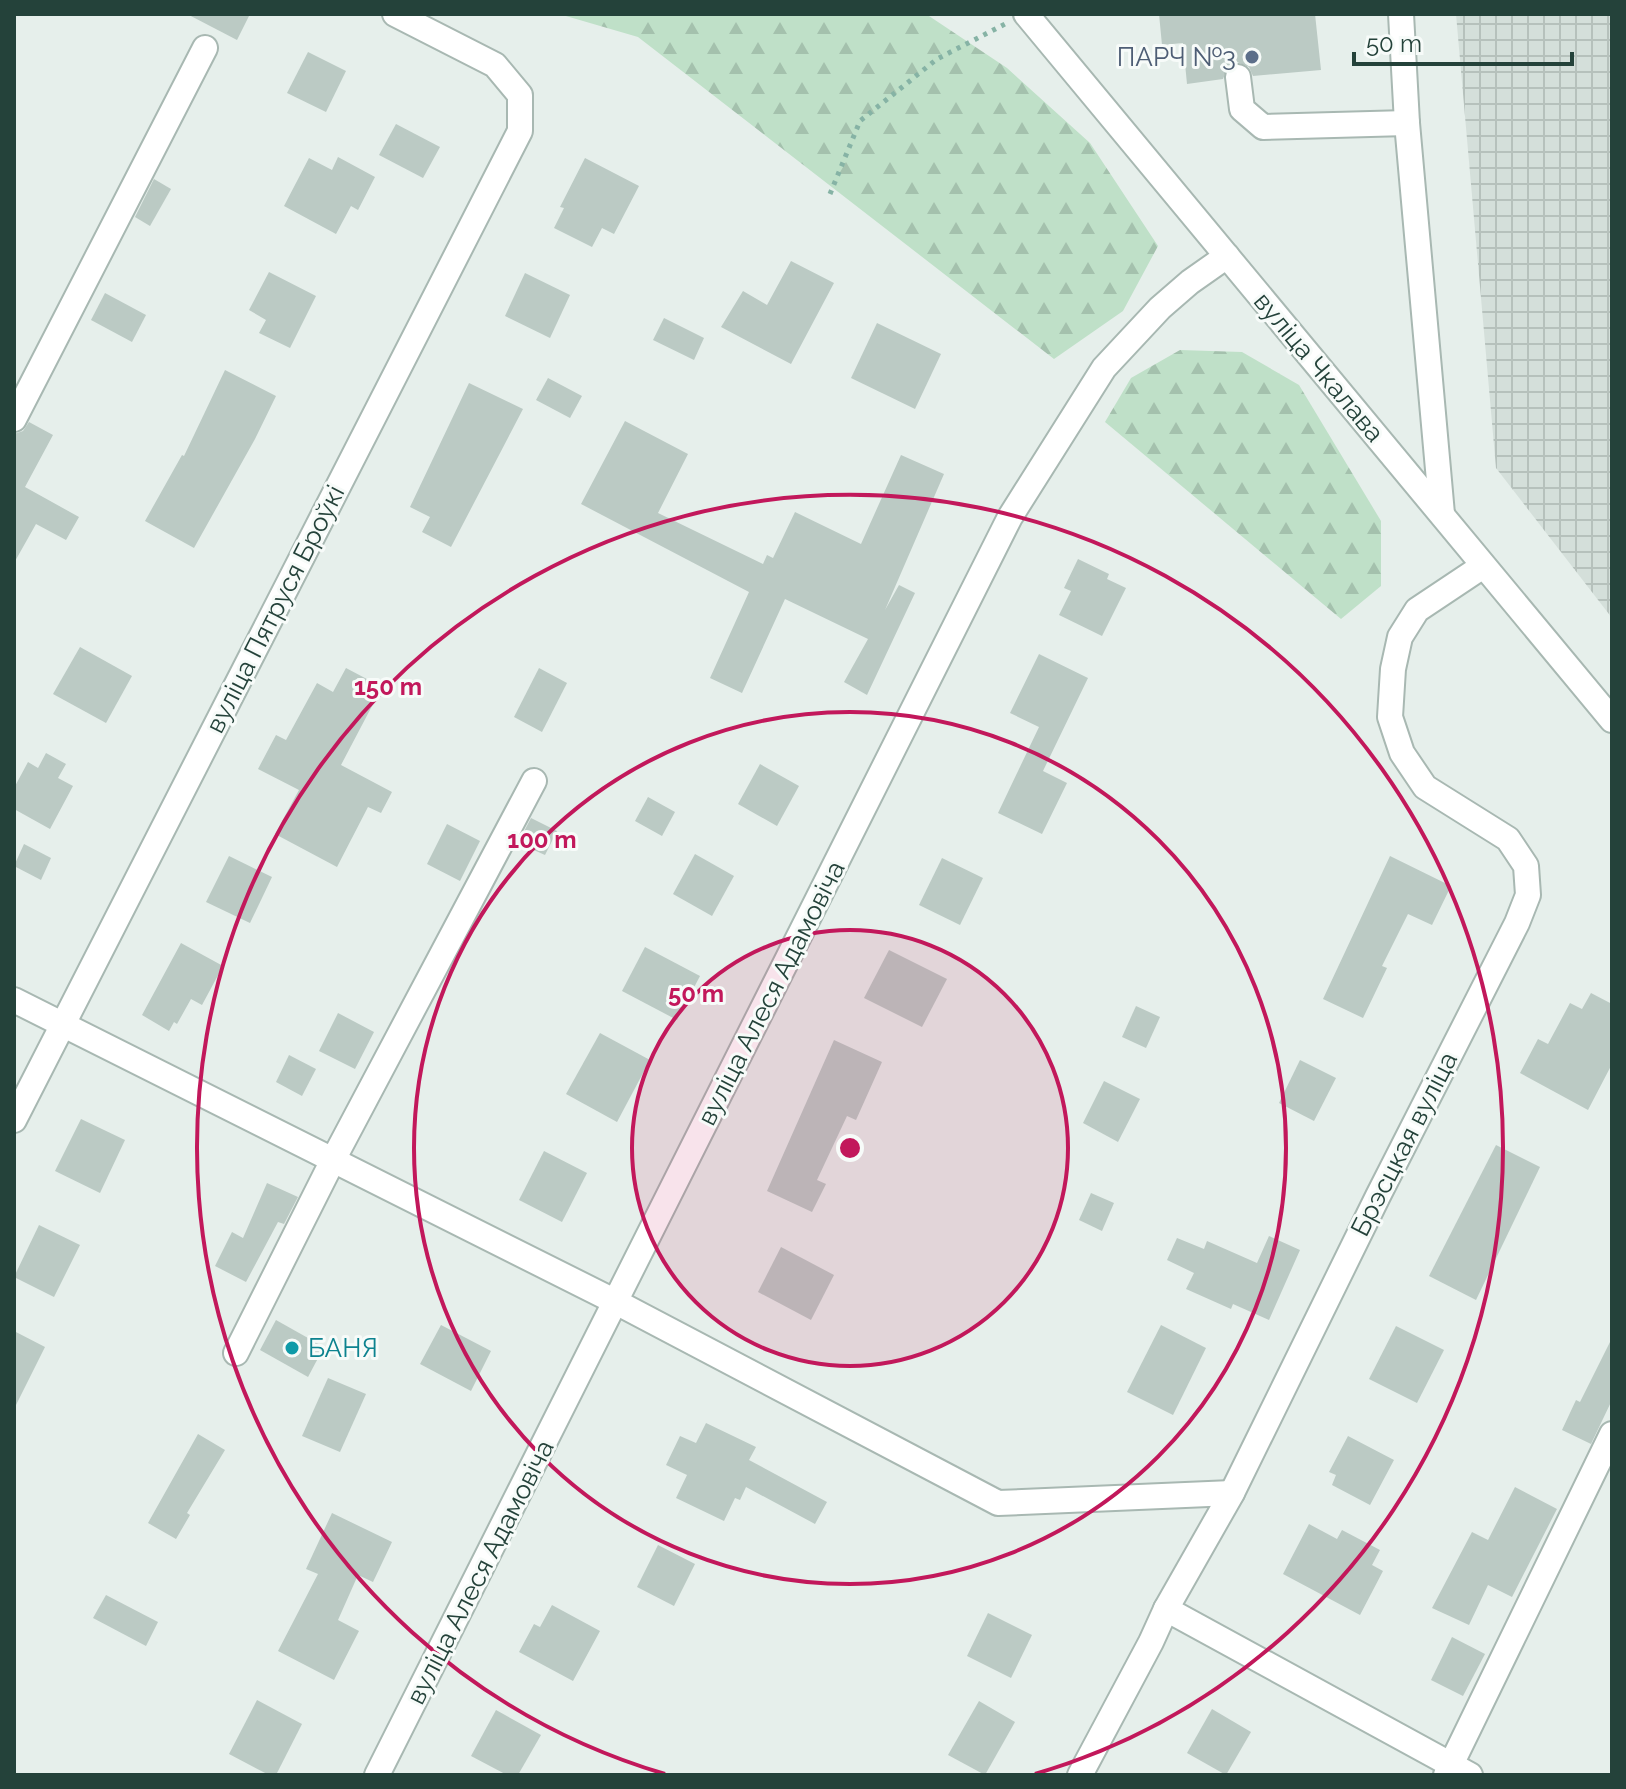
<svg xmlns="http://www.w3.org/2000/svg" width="1626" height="1789" font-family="Raleway,sans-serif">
<defs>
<pattern id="industrial-grid" width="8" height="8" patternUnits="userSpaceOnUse" patternTransform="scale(2)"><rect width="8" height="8" fill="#d4dfda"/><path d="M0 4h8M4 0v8" fill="none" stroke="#b6c1bc"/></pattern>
<pattern id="forest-firs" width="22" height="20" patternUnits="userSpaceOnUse" patternTransform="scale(2)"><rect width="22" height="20" fill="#bfe0c8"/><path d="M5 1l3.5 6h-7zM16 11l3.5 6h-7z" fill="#a4c1ad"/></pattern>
</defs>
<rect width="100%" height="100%" fill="#e6efeb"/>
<path fill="url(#industrial-grid)" d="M 1456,14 L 1612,14 L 1612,618 L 1496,468 Z"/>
<g fill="url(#forest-firs)">
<path d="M 559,14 L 926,14 L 1007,68 L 1090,143 L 1158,246 L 1123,311 L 1054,359 L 638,37 Z"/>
<path d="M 1180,350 L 1242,352 L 1299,385 L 1381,521 L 1381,586 L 1341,619 L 1105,422 L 1131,378 Z"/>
</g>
<g fill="#bbcac4">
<path d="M 187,14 L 250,14 L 237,40 Z"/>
<path d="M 1159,14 L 1315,14 L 1321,70 L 1253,76 L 1249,67 L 1237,62 L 1228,66 L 1223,79 L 1187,84 L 1183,43 L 1162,45 Z"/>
<path d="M 308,52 L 346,71 L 326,112 L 287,93 Z"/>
<path d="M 396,124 L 440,147 L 423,178 L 379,155 Z"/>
<path d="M 338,157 L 375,177 L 358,210 L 351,206 L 336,234 L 284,206 L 309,158 L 332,170 Z"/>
<path d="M 585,158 L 639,186 L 614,234 L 602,228 L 592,247 L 554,228 L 564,208 L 560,207 Z"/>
<path d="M 154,179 L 171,189 L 150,226 L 135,217 Z"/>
<path d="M 791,261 L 834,283 L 791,364 L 721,327 L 743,291 L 767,305 Z"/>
<path d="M 269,272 L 316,296 L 290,348 L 259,333 L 266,320 L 249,310 Z"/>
<path d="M 525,273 L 570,295 L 550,338 L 505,316 Z"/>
<path d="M 105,293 L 146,315 L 132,342 L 91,320 Z"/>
<path d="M 664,318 L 704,338 L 694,360 L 653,340 Z"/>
<path d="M 877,323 L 941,354 L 915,409 L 851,378 Z"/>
<path d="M 225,370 L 276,396 L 255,439 L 194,548 L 145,521 L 182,455 L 184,456 Z"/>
<path d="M 548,378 L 582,396 L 570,418 L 536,400 Z"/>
<path d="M 469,383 L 523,409 L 451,547 L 422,532 L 430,517 L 410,507 Z"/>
<path d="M 625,421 L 688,454 L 658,513 L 763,564 L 767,555 L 773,558 L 795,512 L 861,544 L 901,455 L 944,474 L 885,610 L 899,585 L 915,593 L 867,695 L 844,682 L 868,639 L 785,599 L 742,693 L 710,678 L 749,592 L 581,504 Z"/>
<path d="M 29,422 L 53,435 L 25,487 L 79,517 L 66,540 L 36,524 L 14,563 L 14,434 L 23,431 Z"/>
<path d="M 1078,559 L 1109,574 L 1107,579 L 1126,588 L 1102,636 L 1059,615 L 1071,591 L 1064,588 Z"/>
<path d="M 80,647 L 132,676 L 106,723 L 53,694 Z"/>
<path d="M 1039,654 L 1088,678 L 1043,771 L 1067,783 L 1042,834 L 998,813 L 1039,727 L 1010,713 Z"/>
<path d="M 346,668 L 382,687 L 341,765 L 392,792 L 381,813 L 368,807 L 337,867 L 275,834 L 299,790 L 258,769 L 276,735 L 286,740 L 317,683 L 333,692 Z"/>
<path d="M 539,668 L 567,683 L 542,732 L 514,717 Z"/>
<path d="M 46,753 L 66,764 L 58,778 L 73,786 L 50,829 L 14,809 L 14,788 L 28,762 L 38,768 Z"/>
<path d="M 760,764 L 799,786 L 777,826 L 738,804 Z"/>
<path d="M 648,797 L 675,812 L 662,836 L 635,821 Z"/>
<path d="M 531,818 L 557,831 L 545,855 L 518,843 Z"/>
<path d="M 447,824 L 480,841 L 460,881 L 427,864 Z"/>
<path d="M 24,844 L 51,858 L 41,880 L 14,866 Z"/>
<path d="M 695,854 L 734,876 L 712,916 L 673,894 Z"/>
<path d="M 229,856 L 272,877 L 250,923 L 206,902 Z"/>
<path d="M 1390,856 L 1451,886 L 1432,925 L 1408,914 L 1382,966 L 1387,968 L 1363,1018 L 1323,999 Z"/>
<path d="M 942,858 L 983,878 L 960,925 L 919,905 Z"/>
<path d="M 181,943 L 223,966 L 202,1005 L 191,999 L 177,1024 L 174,1022 L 169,1031 L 142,1015 Z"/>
<path d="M 645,947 L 700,976 L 677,1020 L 622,991 Z"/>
<path d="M 889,950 L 947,979 L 922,1027 L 864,998 Z"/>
<path d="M 1591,993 L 1612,1004 L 1612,1064 L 1588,1110 L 1520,1073 L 1538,1039 L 1548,1044 L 1570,1003 L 1582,1009 Z"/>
<path d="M 1136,1006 L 1160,1017 L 1146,1048 L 1122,1037 Z"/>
<path d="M 338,1013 L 374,1032 L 355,1069 L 319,1051 Z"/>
<path d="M 600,1033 L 650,1060 L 617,1122 L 566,1094 Z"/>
<path d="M 834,1040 L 882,1062 L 856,1120 L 847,1116 L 817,1180 L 826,1184 L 812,1212 L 767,1191 Z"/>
<path d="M 289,1055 L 316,1069 L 302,1096 L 276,1082 Z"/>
<path d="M 1300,1060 L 1336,1078 L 1314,1121 L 1279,1103 Z"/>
<path d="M 1104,1081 L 1140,1099 L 1118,1142 L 1083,1123 Z"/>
<path d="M 81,1119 L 125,1140 L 100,1193 L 55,1171 Z"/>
<path d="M 1496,1145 L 1540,1167 L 1476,1300 L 1429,1276 Z"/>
<path d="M 544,1151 L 587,1173 L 562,1222 L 519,1200 Z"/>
<path d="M 267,1183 L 298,1197 L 284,1224 L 278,1222 L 246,1282 L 215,1266 L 232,1232 L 243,1238 Z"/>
<path d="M 1091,1193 L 1114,1203 L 1102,1231 L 1079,1220 Z"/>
<path d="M 39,1225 L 80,1245 L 54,1297 L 14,1277 Z"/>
<path d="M 1269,1236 L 1300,1250 L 1269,1320 L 1233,1304 L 1231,1309 L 1186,1289 L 1194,1273 L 1167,1260 L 1177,1238 L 1204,1249 L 1207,1241 L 1257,1263 Z"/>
<path d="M 781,1247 L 834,1275 L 811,1320 L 758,1292 Z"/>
<path d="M 276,1320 L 324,1347 L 308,1377 L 260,1350 Z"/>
<path d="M 441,1325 L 491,1351 L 471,1391 L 420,1364 Z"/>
<path d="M 1161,1325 L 1206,1348 L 1173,1415 L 1127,1392 Z"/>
<path d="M 1396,1326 L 1444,1350 L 1417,1403 L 1369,1379 Z"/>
<path d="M 14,1331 L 45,1347 L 14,1409 Z"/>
<path d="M 1612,1338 L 1612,1400 L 1591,1444 L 1562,1430 L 1576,1400 L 1580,1402 Z"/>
<path d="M 328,1378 L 366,1394 L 340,1452 L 302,1436 Z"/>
<path d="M 706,1423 L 756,1447 L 749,1460 L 827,1502 L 815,1524 L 746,1487 L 740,1500 L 735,1498 L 724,1521 L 676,1498 L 687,1475 L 666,1465 L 680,1436 L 696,1443 Z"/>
<path d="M 198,1434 L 225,1450 L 187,1513 L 190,1515 L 176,1539 L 148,1523 Z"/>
<path d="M 1348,1436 L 1394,1460 L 1370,1505 L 1332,1485 L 1336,1475 L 1329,1472 Z"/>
<path d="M 1515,1487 L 1557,1509 L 1512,1597 L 1488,1585 L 1469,1625 L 1432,1608 L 1472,1532 L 1488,1540 Z"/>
<path d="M 332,1513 L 392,1542 L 373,1582 L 358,1575 L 338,1620 L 359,1631 L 334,1680 L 278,1651 L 318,1574 L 306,1569 Z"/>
<path d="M 1309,1524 L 1337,1539 L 1342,1530 L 1380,1550 L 1372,1565 L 1383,1571 L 1360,1615 L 1283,1574 Z"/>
<path d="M 658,1545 L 695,1564 L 674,1606 L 637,1587 Z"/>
<path d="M 106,1595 L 158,1622 L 146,1646 L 93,1618 Z"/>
<path d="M 552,1605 L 600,1631 L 573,1681 L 519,1652 L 534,1624 L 540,1627 Z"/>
<path d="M 988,1613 L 1032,1635 L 1011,1678 L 967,1656 Z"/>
<path d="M 1452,1637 L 1485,1654 L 1463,1696 L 1431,1680 Z"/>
<path d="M 257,1700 L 302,1724 L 276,1775 L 269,1775 L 229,1754 Z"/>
<path d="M 979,1701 L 1015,1722 L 985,1775 L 948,1755 Z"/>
<path d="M 1212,1709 L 1251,1732 L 1226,1775 L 1187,1753 Z"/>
<path d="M 496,1710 L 541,1735 L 518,1775 L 507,1775 L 471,1756 Z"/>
</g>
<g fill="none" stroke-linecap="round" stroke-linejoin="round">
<defs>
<g id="minor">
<path d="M 1026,14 L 1612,720"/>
<path d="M 1401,14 L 1407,123 L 1442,514"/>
<path d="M 1238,77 L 1242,109 L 1263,127 L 1407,123"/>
<path d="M 14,419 L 205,48"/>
<path d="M 14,1000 L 616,1302 L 998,1503 L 1232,1493"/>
<path d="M 14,1120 L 520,131 L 520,95 L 495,65 L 395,14"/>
<path d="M 236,1353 L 333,1160 L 534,781"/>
<path d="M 1166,1609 L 1470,1775"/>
<path d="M 377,1775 L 1010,517 L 1104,368 L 1160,308 L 1190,282 L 1227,256"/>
<path d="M 1080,1775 L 1151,1642 L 1166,1609 L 1232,1493 L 1378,1196 L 1517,923 L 1528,895 L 1526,866 L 1508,839 L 1425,787 L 1402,753 L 1390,717 L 1393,669 L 1400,637 L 1417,610 L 1483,566"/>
<path d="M 1446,1775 L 1612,1434"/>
</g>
</defs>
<use href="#minor" stroke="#a8b8b2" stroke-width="28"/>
<path stroke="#86b3a5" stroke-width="5" stroke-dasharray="4 6" stroke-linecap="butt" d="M 830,194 L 860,121 L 937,59 L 1005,24"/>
<use href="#minor" stroke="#fff" stroke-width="24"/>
</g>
<circle cx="850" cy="1148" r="218" fill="#c2185b" fill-opacity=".12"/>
<g fill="none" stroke="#c2185b" stroke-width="4">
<circle cx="850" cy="1148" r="218"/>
<circle cx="850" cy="1148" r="436"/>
<path d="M665 1774A653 653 0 1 1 1035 1774"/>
</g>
<circle fill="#5c6f8a" stroke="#f7fbf9" stroke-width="3" cx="1252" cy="57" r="8"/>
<circle fill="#0f9aa8" stroke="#f7fbf9" stroke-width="3" cx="292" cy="1348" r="8"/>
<g text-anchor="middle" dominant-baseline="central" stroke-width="6" stroke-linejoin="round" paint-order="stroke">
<g font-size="26" fill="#4e5e75" stroke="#f7fbf9" text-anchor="end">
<text x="1236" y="57">ПАРЧ №3</text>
</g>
<g font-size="26" fill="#24423a" stroke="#f7fbf9">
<text transform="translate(1319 367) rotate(50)">вуліца Чкалава</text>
<text transform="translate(275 609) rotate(-63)">вуліца Пятруся Броўкі</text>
<text transform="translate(771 993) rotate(-63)">вуліца Алеся Адамовіча</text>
<text transform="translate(1404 1144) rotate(-63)">Брэсцкая вуліца</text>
<text transform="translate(480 1572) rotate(-63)">вуліца Алеся Адамовіча</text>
</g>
<g font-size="26" fill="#0d838f" stroke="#f7fbf9" text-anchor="start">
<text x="308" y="1348">БАНЯ</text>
</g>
</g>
<circle cx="850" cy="1148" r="12" fill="#c2185b" stroke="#f7fbf9" stroke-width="4"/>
<g font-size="24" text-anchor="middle" font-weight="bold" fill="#c2185b" stroke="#f7fbf9" stroke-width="6" stroke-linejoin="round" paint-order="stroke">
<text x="388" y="695">150 m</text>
<text x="542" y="848">100 m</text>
<text x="696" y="1002">50 m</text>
</g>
<rect width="1626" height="1789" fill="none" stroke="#24423a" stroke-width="32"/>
<path d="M1354 52v12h218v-12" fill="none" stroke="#24423a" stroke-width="4"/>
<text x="1366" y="52" font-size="24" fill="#24423a" stroke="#f7fbf9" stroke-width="6" paint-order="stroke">50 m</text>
</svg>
